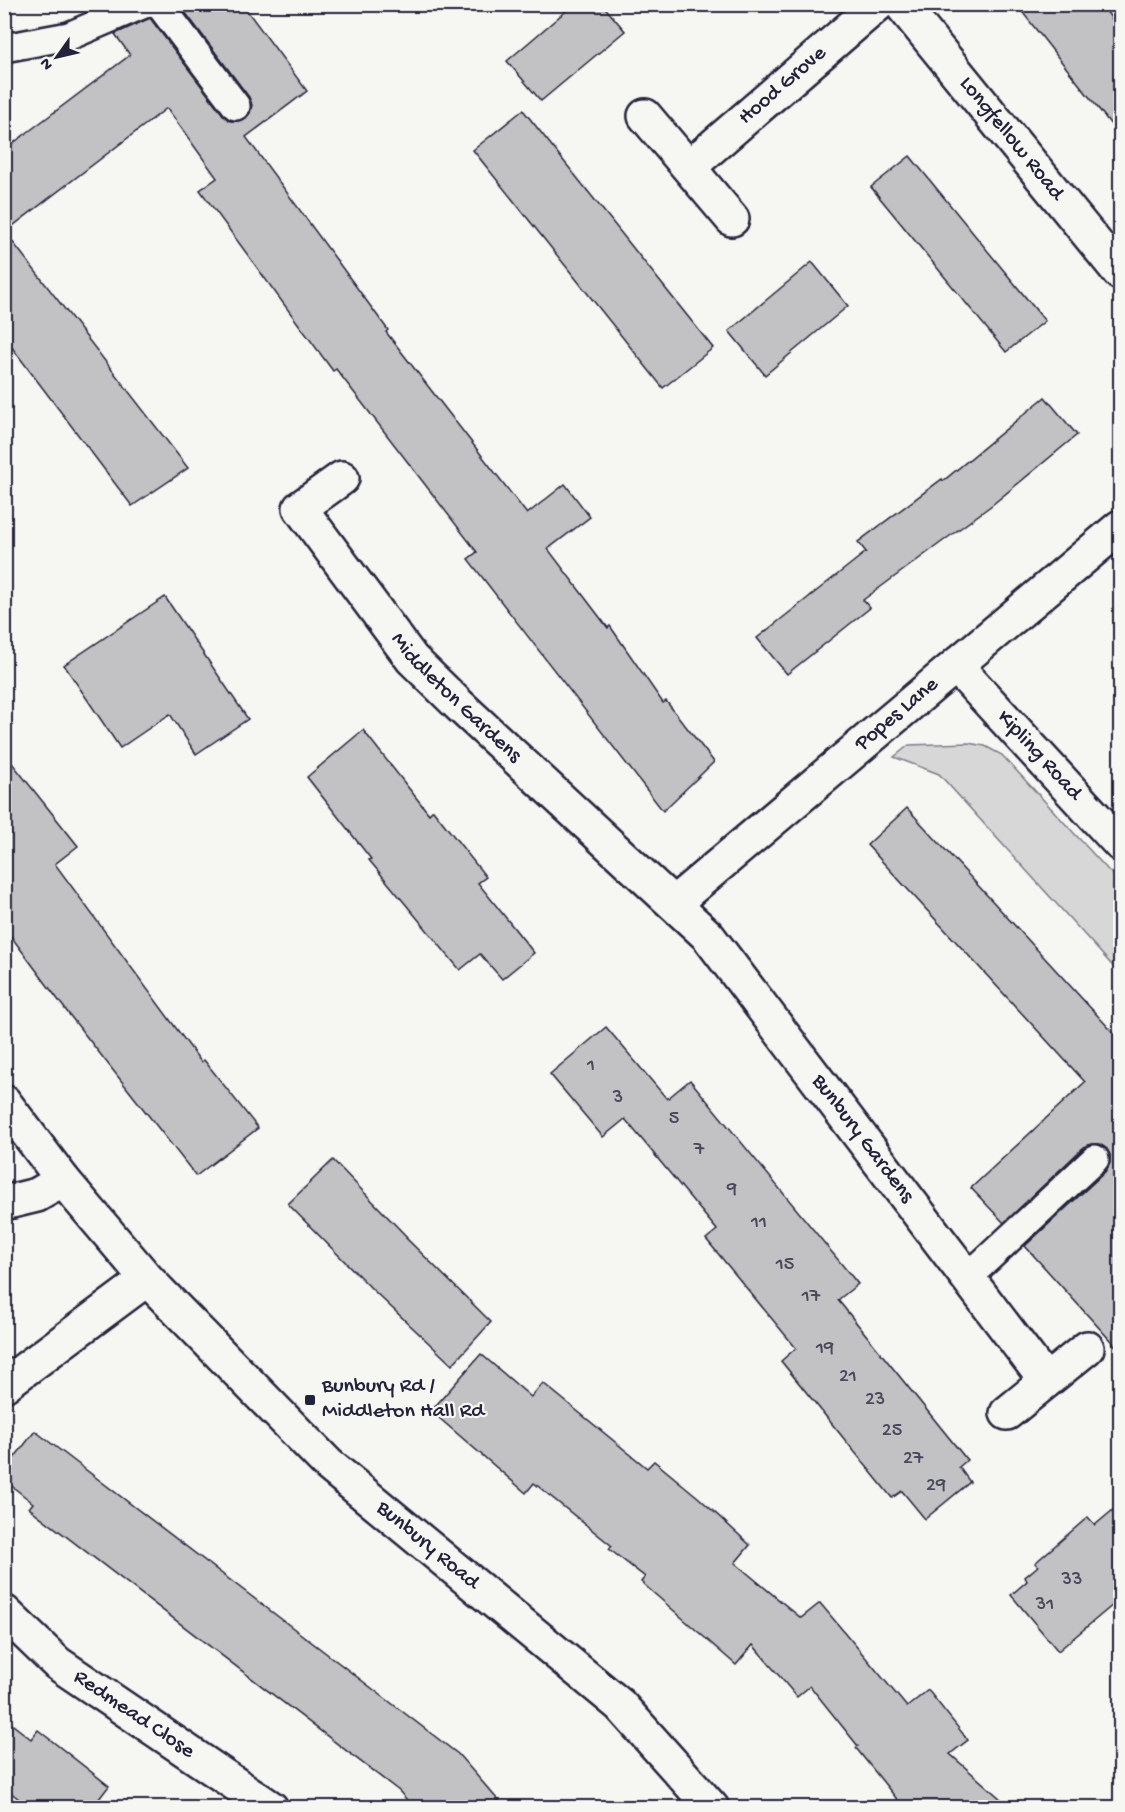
<svg xmlns="http://www.w3.org/2000/svg" width="1125" height="1812" font-family="'Gochi Hand',sans-serif">
<rect width="100%" height="100%" fill="#f6f6f2"/>
<filter id="ink" filterUnits="userSpaceOnUse"><feTurbulence type="fractalNoise" baseFrequency=".0167" numOctaves="2"/><feDisplacementMap in="SourceGraphic" scale="12" xChannelSelector="R" yChannelSelector="G"/><feConvolveMatrix kernelMatrix="1 2 1 2 8 2 1 2 1" color-interpolation-filters="sRGB"/></filter>
<g filter="url(#ink)">
<path fill="#d7d7d7" stroke="#7c7c89" stroke-width="1.5" d="M 968,743 L 985,746 L 1002,755 L 1120,883 L 1120,974 L 939,774 L 894,757 L 909,745 Z"/>
<g fill="#c2c2c4" stroke="#22223b" stroke-width="1.5">
<path d="M 179,4 L 242,4 L 307,91 L 246,137 L 388,330 L 386,332 L 527,514 L 565,484 L 590,517 L 548,549 L 608,628 L 610,626 L 663,703 L 666,701 L 714,762 L 663,811 L 468,559 L 477,552 L 336,369 L 333,371 L 200,190 L 217,178 L 167,108 L 5,232 L 188,468 L 132,506 L 4,337 L 4,150 L 130,55 L 115,34 L 150,18 L 224,116 L 230,121 L 238,121 L 245,119 L 250,113 L 252,105 L 249,97 Z"/>
<path d="M 574,4 L 602,4 L 625,31 L 541,101 L 507,61 Z"/>
<path d="M 1016,4 L 1101,4 L 1120,30 L 1120,136 Z"/>
<path d="M 523,110 L 713,348 L 663,388 L 473,150 Z"/>
<path d="M 910,156 L 1045,321 L 1006,352 L 871,187 Z"/>
<path d="M 812,262 L 848,306 L 765,375 L 729,331 Z"/>
<path d="M 1045,397 L 1077,435 L 992,505 L 863,600 L 870,608 L 787,674 L 757,638 L 866,552 L 858,542 L 942,479 L 943,481 Z"/>
<path d="M 165,597 L 248,719 L 196,754 L 170,714 L 120,748 L 64,665 Z"/>
<path d="M 363,730 L 429,814 L 433,810 L 486,877 L 478,883 L 534,953 L 502,979 L 480,954 L 460,970 L 369,860 L 371,859 L 307,777 Z"/>
<path d="M 4,753 L 78,846 L 55,864 L 201,1062 L 204,1060 L 258,1128 L 196,1176 L 68,1013 L 4,927 Z"/>
<path d="M 907,808 L 1120,1040 L 1120,1351 L 1025,1246 L 1106,1171 L 1110,1163 L 1110,1155 L 1107,1149 L 1099,1144 L 1091,1144 L 1084,1147 L 1004,1223 L 971,1188 L 1085,1082 L 867,845 Z"/>
<path d="M 606,1027 L 667,1099 L 690,1080 L 858,1284 L 838,1300 L 967,1460 L 959,1467 L 970,1482 L 925,1519 L 902,1491 L 892,1498 L 781,1361 L 796,1348 L 706,1239 L 717,1230 L 625,1119 L 603,1137 L 550,1074 Z"/>
<path d="M 333,1160 L 407,1237 L 406,1238 L 491,1322 L 452,1365 L 373,1290 L 288,1204 Z"/>
<path d="M 481,1354 L 531,1397 L 543,1383 L 647,1468 L 654,1461 L 699,1498 L 750,1545 L 735,1563 L 801,1618 L 820,1603 L 907,1707 L 928,1690 L 968,1740 L 950,1754 L 1011,1808 L 904,1808 L 856,1748 L 858,1746 L 810,1686 L 797,1697 L 753,1645 L 736,1665 L 641,1582 L 645,1577 L 609,1549 L 612,1546 L 534,1483 L 526,1493 L 431,1411 Z"/>
<path d="M 35,1431 L 458,1754 L 505,1808 L 414,1808 L 399,1791 L 29,1508 L 33,1503 L 4,1480 L 4,1471 Z"/>
<path d="M 1120,1504 L 1120,1599 L 1058,1651 L 1011,1595 L 1027,1581 L 1025,1577 L 1038,1566 L 1035,1563 L 1088,1517 L 1095,1525 Z"/>
<path d="M 4,1718 L 31,1739 L 38,1730 L 109,1786 L 92,1808 L 30,1808 L 4,1787 Z"/>
</g>
<g fill="none" stroke-linecap="round" stroke-linejoin="round">
<defs>
<g id="service">
<path d="M 159,4 L 236,106"/>
<path d="M 4,48 L 69,36 L 144,4"/>
<path d="M 968,1277 L 1095,1159"/>
</g>
<g id="minor">
<path id="s1" d="M 901,4 L 1120,273"/>
<path d="M 645,116 L 732,219"/>
<path id="s2" d="M 689,167 L 878,4"/>
<path id="s3" d="M 342,478 L 300,508 L 412,659 L 459,705 L 708,936 L 1046,1381"/>
<path id="s4" d="M 956,666 L 1120,844"/>
<path id="s5" d="M 674,903 L 1120,527"/>
<path d="M 1007,1413 L 1087,1348"/>
<path id="s6" d="M 4,1612 L 57,1663 L 271,1808"/>
</g>
<g id="tertiary">
<path d="M 4,1203 L 37,1195 L 63,1180"/>
<path d="M 4,1385 L 147,1279"/>
</g>
<g id="secondary">
<path id="s7" d="M 4,1102 L 63,1180 L 147,1279 L 329,1465 L 620,1705 L 712,1808"/>
</g>
</defs>
<use href="#service" stroke="#22223b" stroke-width="32"/>
<use href="#minor" stroke="#22223b" stroke-width="38"/>
<use href="#tertiary" stroke="#22223b" stroke-width="38"/>
<use href="#secondary" stroke="#22223b" stroke-width="38"/>
<use href="#service" stroke="#f6f6f2" stroke-width="27"/>
<use href="#minor" stroke="#f6f6f2" stroke-width="33"/>
<use href="#tertiary" stroke="#f6f6f2" stroke-width="33"/>
<use href="#secondary" stroke="#f6f6f2" stroke-width="33"/>
</g>
</g>
<rect fill="#22223b" stroke="#f6f6f2" stroke-width="2" x="304" y="1394" width="12" height="12" rx="3"/>
<g text-anchor="middle" dominant-baseline="central" stroke-width="4.5" stroke-linejoin="round" paint-order="stroke">
<g font-size="20" fill="#4a4a5d">
<text x="591" y="1066">1</text>
<text x="618" y="1098">3</text>
<text x="674" y="1119">5</text>
<text x="699" y="1150">7</text>
<text x="732" y="1190">9</text>
<text x="759" y="1223">11</text>
<text x="785" y="1265">15</text>
<text x="811" y="1297">17</text>
<text x="825" y="1349">19</text>
<text x="848" y="1377">21</text>
<text x="875" y="1400">23</text>
<text x="892" y="1431">25</text>
<text x="913" y="1459">27</text>
<text x="936" y="1486">29</text>
<text x="1072" y="1580">33</text>
<text x="1045" y="1605">31</text>
</g>
<g font-size="22" fill="#22223b" stroke="#f6f6f2">
<text stroke="none"><textPath href="#s2" startOffset="124">Hood Grove</textPath></text>
<text stroke="none"><textPath href="#s1" startOffset="174">Longfellow Road</textPath></text>
<text stroke="none"><textPath href="#s3" startOffset="298">Middleton Gardens</textPath></text>
<text stroke="none"><textPath href="#s5" startOffset="292">Popes Lane</textPath></text>
<text stroke="none"><textPath href="#s4" startOffset="122">Kipling Road</textPath></text>
<text stroke="none"><textPath href="#s3" startOffset="900">Bunbury Gardens</textPath></text>
<text stroke="none"><textPath href="#s7" startOffset="615">Bunbury Road</textPath></text>
<text stroke="none"><textPath href="#s6" startOffset="166">Redmead Close</textPath></text>
</g>
<g font-size="22" fill="#22223b" stroke="#f6f6f2" text-anchor="start">
<text x="322" y="1387">Bunbury Rd /<tspan x="322" dy="25">Middleton Hall Rd</tspan></text>
</g>
</g>
<rect width="1125" height="1812" fill="none" stroke="#f6f6f2" stroke-width="24"/>
<rect x="12" y="12" width="1101" height="1788" fill="none" stroke="#22223b" stroke-width="2" filter="url(#ink)"/>
<g transform="translate(57 57) rotate(236)" stroke="#f6f6f2" stroke-width="4.5" paint-order="stroke">
<path d="M0-4.5L10 22L0 15L-10 22Z" fill="#22223b"/>
<text y="-9" font-size="16" font-weight="bold" text-anchor="middle" fill="#22223b">N</text>
</g>
</svg>
